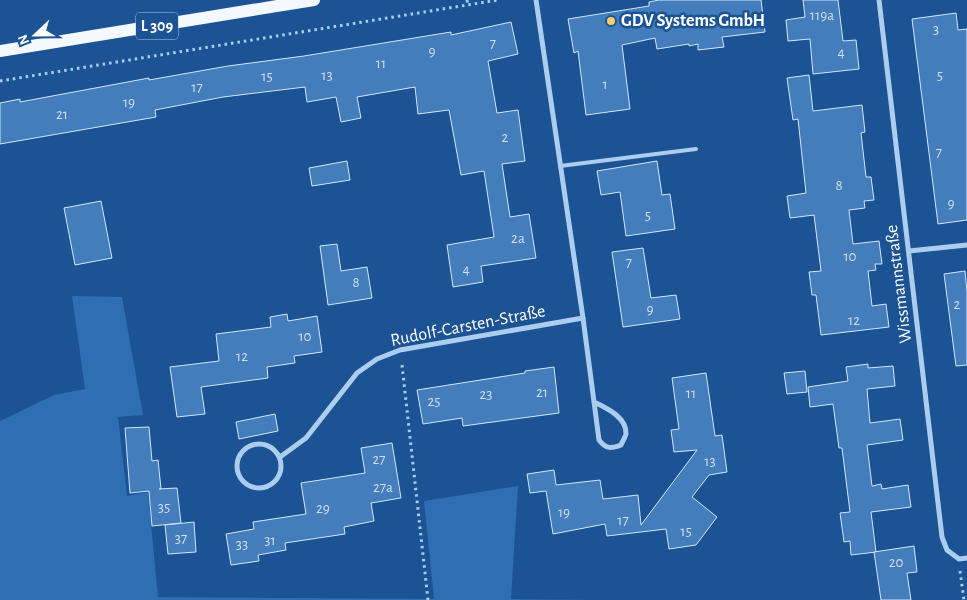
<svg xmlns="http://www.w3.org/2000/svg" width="967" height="600" font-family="'Alegreya Sans',sans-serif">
<rect width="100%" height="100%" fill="#1b5394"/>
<path fill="#2e6eb2" d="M 72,296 L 122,297 L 143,415 L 118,417 L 127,496 L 148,492 L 158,597 L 434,599 L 424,501 L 518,486 L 511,599 L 594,600 L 0,600 L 0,421 L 54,395 L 85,389 Z"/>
<g fill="#447dbb" stroke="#d3e6fb">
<path d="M 659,0 L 761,0 L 765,32 L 722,37 L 724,47 L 698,50 L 698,44 L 689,46 L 689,44 L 657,49 L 655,38 L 622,45 L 630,109 L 586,115 L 578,51 L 574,53 L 568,19 L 649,6 L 649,2 Z"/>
<path d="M 803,0 L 838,0 L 843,41 L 856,40 L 859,69 L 813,74 L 810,39 L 788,41 L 786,20 L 805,17 Z"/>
<path d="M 956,13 L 958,30 L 967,29 L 967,220 L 938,224 L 912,19 Z"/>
<path d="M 511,22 L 518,54 L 488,61 L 497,113 L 518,110 L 525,161 L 502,164 L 510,217 L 529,214 L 536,258 L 481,266 L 483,282 L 453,287 L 447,245 L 494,237 L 484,171 L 461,175 L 449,110 L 418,114 L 415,87 L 357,97 L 361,118 L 341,122 L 336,97 L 307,102 L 305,87 L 223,97 L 155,110 L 156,117 L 0,144 L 0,103 L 20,99 L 20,102 L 149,78 L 149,80 L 228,66 L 304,56 L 451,32 L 451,35 Z"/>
<path d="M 809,75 L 813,111 L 862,105 L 865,132 L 861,133 L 866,177 L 871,177 L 874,200 L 864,201 L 865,208 L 849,210 L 853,244 L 879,241 L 882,264 L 875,264 L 876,270 L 868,271 L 872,306 L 886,304 L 889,327 L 821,335 L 816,295 L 812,295 L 809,272 L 821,271 L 814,215 L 790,218 L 787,196 L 806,193 L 798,119 L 793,120 L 787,78 Z"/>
<path d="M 347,161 L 350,180 L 312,186 L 309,168 Z"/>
<path d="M 657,161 L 662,195 L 670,194 L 675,229 L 626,236 L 620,192 L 601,195 L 597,171 Z"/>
<path d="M 101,201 L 112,258 L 75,265 L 64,208 Z"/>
<path d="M 337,244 L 341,271 L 367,267 L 372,298 L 328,305 L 320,246 Z"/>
<path d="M 643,248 L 651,298 L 676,295 L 680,319 L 623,327 L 612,252 Z"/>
<path d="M 965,271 L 967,292 L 967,365 L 956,366 L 944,274 Z"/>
<path d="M 287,314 L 288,321 L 317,316 L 322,352 L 294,356 L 295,363 L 267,367 L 268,378 L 201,387 L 205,414 L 177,417 L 170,367 L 219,361 L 216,334 L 271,327 L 270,317 Z"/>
<path d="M 868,364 L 868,368 L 893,366 L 895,386 L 867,389 L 870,423 L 900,419 L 903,440 L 867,445 L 872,486 L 881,484 L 882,489 L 908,485 L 911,507 L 871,512 L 876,552 L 851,555 L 850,541 L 844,542 L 840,513 L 850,512 L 842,448 L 839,448 L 833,404 L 810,407 L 808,387 L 848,381 L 846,367 Z"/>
<path d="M 554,367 L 559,413 L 463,426 L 462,418 L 423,424 L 417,390 L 525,373 L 525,371 Z"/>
<path d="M 805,371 L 807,392 L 787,394 L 784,373 Z"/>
<path d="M 706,373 L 715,436 L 722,435 L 727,472 L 709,475 L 692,497 L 717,517 L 696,545 L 669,549 L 666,529 L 607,536 L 605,524 L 553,534 L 546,491 L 530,493 L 527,474 L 554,470 L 556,485 L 600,480 L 603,499 L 638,495 L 641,525 L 697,450 L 674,452 L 671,430 L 679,429 L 672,378 Z"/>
<path d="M 275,414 L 278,431 L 239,439 L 236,422 Z"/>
<path d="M 149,427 L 152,461 L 158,460 L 161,489 L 159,489 L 177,488 L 181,523 L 152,526 L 149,491 L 130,493 L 125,428 Z"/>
<path d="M 392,443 L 401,498 L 371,503 L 374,521 L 344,527 L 345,534 L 285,543 L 286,550 L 258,555 L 259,561 L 231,565 L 226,534 L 254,529 L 253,522 L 306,514 L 301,483 L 365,473 L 361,448 Z"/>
<path d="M 194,522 L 196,552 L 168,554 L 165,525 Z"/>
<path d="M 914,546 L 917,572 L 907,573 L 911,600 L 881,600 L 874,552 Z"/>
</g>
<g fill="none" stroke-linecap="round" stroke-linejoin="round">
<g stroke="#accdef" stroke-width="3" stroke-dasharray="2.5 4" stroke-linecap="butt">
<path d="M 467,0 L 468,5"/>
<path d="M 0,81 L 498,0"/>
<path d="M 402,365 L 428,600"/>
<path d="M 960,571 L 964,600"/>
</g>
<path stroke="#accdef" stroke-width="4" d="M 560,166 L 696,149"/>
<g stroke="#accdef" stroke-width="5">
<path d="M 879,0 L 942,537 L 947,550 L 959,559 L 967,558"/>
<path d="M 909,251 L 967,245"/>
<path d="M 583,318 L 599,440 C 606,449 611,449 621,445 C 622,442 625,438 626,434 C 627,417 606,408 594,402"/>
<circle cx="259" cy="466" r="22"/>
<path d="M 280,457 L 306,438 L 357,373 L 377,359 L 400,350 L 583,318 L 536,0"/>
</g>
<path stroke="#f4f9ff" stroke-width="12" d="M 0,51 L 314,0"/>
</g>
<circle fill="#ffd06a" stroke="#1b5394" stroke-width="2" cx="611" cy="21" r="5"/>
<g text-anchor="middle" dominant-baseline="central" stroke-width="5" stroke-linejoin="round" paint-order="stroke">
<g font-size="15" fill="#d0deee">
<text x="822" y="15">119a</text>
<text x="936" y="29">3</text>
<text x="493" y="43">7</text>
<text x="432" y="51">9</text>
<text x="841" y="52">4</text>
<text x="381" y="63">11</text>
<text x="327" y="75">13</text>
<text x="940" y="75">5</text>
<text x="267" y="76">15</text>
<text x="605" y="84">1</text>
<text x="197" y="87">17</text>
<text x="129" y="102">19</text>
<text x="62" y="114">21</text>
<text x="505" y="137">2</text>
<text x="939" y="152">7</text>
<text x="839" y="185">8</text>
<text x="951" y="203">9</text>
<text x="648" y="215">5</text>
<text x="518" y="238">2a</text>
<text x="850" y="256">10</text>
<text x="629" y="262">7</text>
<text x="466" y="269">4</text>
<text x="356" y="282">8</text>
<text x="957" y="304">2</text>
<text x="650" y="309">9</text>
<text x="854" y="320">12</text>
<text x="305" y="336">10</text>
<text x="242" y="356">12</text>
<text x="542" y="392">21</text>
<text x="691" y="393">11</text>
<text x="486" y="394">23</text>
<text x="434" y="401">25</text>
<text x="379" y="459">27</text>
<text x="710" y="461">13</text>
<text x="383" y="487">27a</text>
<text x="164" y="507">35</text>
<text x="323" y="508">29</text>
<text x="564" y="512">19</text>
<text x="623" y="520">17</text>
<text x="686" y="531">15</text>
<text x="181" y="538">37</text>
<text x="270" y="540">31</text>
<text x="242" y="544">33</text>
<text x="896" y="562">20</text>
</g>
<rect fill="#1b5394" stroke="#bbcbdf" stroke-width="1" x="136" y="12.5" width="42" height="27" rx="4"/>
<g font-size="16" font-weight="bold" fill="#fff">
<text x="157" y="26">L 309</text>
</g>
<g font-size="18" font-weight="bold" fill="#fff" stroke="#1b5394" text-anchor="start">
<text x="621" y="21">GDV Systems GmbH</text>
</g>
<g font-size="18" fill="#fff" stroke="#1b5394">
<text transform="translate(899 284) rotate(-97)">Wissmannstraße</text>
<text transform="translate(468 326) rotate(-11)">Rudolf-Carsten-Straße</text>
</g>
</g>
<g transform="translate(35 35) rotate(248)" stroke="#1b5394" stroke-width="4" paint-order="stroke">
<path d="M0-4L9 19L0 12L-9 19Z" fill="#ffffff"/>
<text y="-8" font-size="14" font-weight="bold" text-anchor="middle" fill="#ffffff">N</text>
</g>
</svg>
